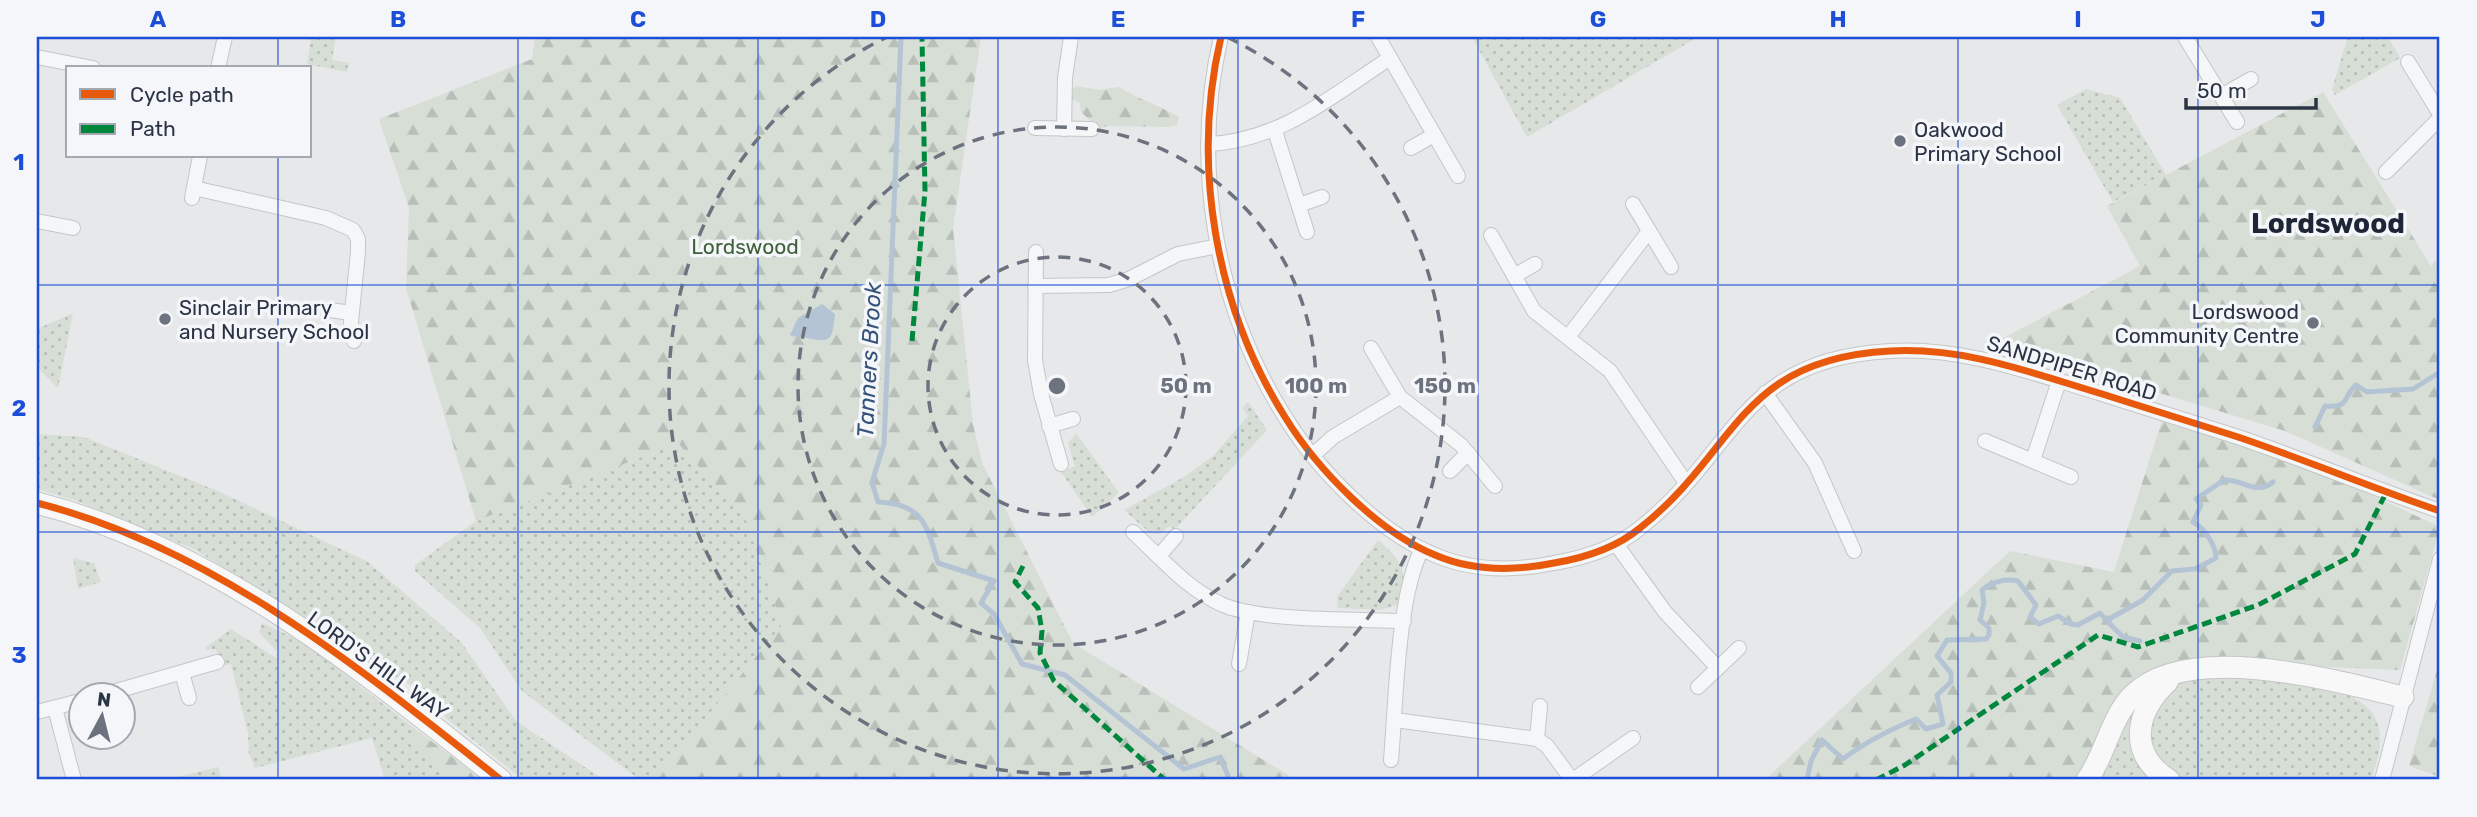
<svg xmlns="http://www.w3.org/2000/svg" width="2477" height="817" font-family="Rubik,sans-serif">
<defs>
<pattern id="grass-dots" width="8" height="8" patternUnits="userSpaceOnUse" patternTransform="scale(1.75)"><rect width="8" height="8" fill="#d6ded6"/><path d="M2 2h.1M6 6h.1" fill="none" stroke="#b8bfb9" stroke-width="1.8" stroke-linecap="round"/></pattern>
<pattern id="forest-firs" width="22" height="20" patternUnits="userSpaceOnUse" patternTransform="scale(1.75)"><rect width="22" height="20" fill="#d6ded6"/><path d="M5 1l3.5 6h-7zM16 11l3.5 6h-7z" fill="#b8bfb9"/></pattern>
</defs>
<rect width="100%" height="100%" fill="#e6e8ea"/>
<g fill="url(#grass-dots)">
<path d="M 294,37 L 336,37 L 332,60 L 349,63 L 347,72 L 307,64 L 311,40 Z"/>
<path d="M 1472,37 L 1698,37 L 1527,137 Z"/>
<path d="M 2348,37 L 2388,37 L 2400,58 L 2335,95 L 2332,89 Z"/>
<path d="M 2086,89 L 2120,98 L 2166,175 L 2113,202 L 2057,105 Z"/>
<path d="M 73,313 L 58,388 L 37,367 L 37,329 Z"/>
<path d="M 1248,402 L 1267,430 L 1174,530 L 1170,526 L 1160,534 L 1150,533 L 1124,510 L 1184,477 L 1213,456 L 1248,416 L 1242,408 Z"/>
<path d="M 1076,433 L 1119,493 L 1092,517 L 1061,472 L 1075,466 L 1068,443 Z"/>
<path d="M 37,434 L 84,437 L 220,492 L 368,562 L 461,642 L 516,721 L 604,780 L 523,780 L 446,718 L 431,699 L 405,681 L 366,664 L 335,639 L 196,550 L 74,500 L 37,489 Z"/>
<path d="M 678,443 L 746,520 L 782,625 L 655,780 L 640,780 L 522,691 L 480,628 L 415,571 L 415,565 L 476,521 Z"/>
<path d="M 1378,540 C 1401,560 1412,574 1397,605 L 1380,610 L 1338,608 L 1337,597 Z"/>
<path d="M 73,558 L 94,563 L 101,582 L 78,589 Z"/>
<path d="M 262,623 L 303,642 L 418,731 L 411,739 L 454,780 L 385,780 L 372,738 L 255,768 L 249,754 L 248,733 L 231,664 L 220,666 L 216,649 L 206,650 L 205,648 L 231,629 L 276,658 L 278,653 L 259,632 Z"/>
<path d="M 2256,676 C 2298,684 2384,683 2380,743 C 2379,756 2375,768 2371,780 L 2188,780 C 2167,776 2146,752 2147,730 C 2147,719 2162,695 2171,688 C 2186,676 2236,677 2256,676 Z"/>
<path d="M 2135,702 L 2140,703 L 2151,780 L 2098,780 Z"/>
<path d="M 218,767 L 222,780 L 166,780 Z"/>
</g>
<g fill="url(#forest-firs)">
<path d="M 535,37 L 981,37 L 953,228 L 973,424 L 982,463 L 1073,643 L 1296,780 L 655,780 L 782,625 L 746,520 L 678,443 L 476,521 L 406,288 L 409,208 L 379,119 L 532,59 Z"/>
<path d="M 1076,86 L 1099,90 L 1119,87 C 1137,99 1159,105 1179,117 L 1177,125 L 1168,127 L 1107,126 L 1099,129 L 1081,112 L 1080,103 L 1072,99 L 1071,91 Z"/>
<path d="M 2323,92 L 2431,266 L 2440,256 L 2440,500 L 2285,431 L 1994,343 L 2140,266 L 2107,206 Z"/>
<path d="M 2162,420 L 2298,461 L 2440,527 L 2400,670 L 2328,667 L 2234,656 L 2169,667 L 2083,772 L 2073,780 L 1765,780 L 2010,551 L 2114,572 Z"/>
<path d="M 2440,660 L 2440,777 L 2409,766 Z"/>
<path d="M 418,731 L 483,780 L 454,780 L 410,739 Z"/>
</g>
<path fill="#b4c4d5" d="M 822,304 L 835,314 C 832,338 833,344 807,338 C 801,336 796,338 790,335 L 798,318 Z"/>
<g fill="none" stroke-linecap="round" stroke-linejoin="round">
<g stroke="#b4c4d5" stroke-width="5">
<path d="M 901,37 L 884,444 L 872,482 L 878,502 C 923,504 927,525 938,563 L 994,581 L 981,603 L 994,614 L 1022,664 L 1065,675 L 1184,769 L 1220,757 L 1230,780"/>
<path d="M 2315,427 L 2325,406 C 2351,408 2342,397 2356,385 L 2367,392 L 2413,389 L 2440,372"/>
<path d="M 2105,619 L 2123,637 L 2140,641"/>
<path d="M 1807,780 L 1811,761 L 1822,740 L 1843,759 C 1864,743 1889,730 1916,719 L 1926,729 L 1943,724 L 1937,695 L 1951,682 L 1951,673 L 1937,656 L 1947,640 L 1986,639 L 1989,635 L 1989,628 L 1980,620 L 1984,603 L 1982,590 C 1991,582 2006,578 2018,581 L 2036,605 L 2030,617 L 2039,624 L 2058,616 L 2071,624 L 2078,625 L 2100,613 L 2105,619 L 2109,619 L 2143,600 L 2172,571 L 2195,569 L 2216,558 C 2216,545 2204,528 2193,522 L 2201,505 L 2196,499 L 2224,480 C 2243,479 2256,496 2273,482"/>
</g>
<defs>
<g id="street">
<path d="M 1221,37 C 1191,164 1215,306 1285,417 C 1317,469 1378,532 1435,555 C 1472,571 1515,571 1554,563 C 1584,558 1616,548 1640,528 C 1738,451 1738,359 1890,351 C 1964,347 2029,372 2099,393 C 2145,408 2192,422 2238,437 C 2306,460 2372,488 2440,511"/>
<path d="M 1378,37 L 1458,176"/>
<path d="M 2185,37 L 2237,122"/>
<path d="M 37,57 L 93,68"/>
<path d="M 2408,62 L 2440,114"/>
<path d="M 218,68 L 225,37"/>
<path d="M 2221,96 L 2251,79"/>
<path d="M 1035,128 L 1092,129"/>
<path d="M 1064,129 L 1065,78 L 1071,37"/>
<path d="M 1275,131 L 1307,232"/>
<path d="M 1208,144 C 1280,141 1332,96 1390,58"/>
<path d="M 1411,148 L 1434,135"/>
<path d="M 2386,172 L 2440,118"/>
<path d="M 194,188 L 326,218 L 353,230 L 358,239 L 358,252 L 351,322 L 354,341"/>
<path d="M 192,198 L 200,156"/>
<path d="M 1633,204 L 1671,267"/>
<path d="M 1299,205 L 1322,197"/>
<path d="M 37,221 L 73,228"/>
<path d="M 1491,235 L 1534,311 L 1610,371 L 1686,483"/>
<path d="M 1036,252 L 1035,360 L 1041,394 L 1061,464"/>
<path d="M 1514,276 L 1535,264"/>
<path d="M 1035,286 L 1109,285 L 1129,279 L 1178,254 L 1218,246"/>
<path d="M 330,310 L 351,313"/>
<path d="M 1568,337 L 1649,231"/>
<path d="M 1371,348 L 1400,397 L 1461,445 L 1495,486"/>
<path d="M 1765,393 L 1815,463 L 1854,551"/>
<path d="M 1049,426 L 1073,419"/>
<path d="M 1985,441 L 2071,477"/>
<path d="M 1312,456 L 1333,437 L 1400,397"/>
<path d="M 2033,460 L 2059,381"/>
<path d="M 1450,471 L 1468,453"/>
<path d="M 1133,532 C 1160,557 1187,589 1221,604 C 1259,622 1358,619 1404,621"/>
<path d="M 1616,544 L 1665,612 L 1718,668"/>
<path d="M 1159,556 L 1176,536"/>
<path d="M 1239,664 L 1248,612"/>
<path d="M 182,673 L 189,698"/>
<path d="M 1698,687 L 1739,648"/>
<path d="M 106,694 L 217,662"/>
<path d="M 55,708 L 74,780"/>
<path d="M 37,712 L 80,701"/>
<path d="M 1395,720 L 1537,739 L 1547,746 L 1572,780"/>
<path d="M 1537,739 L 1540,706"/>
<path d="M 1391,760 C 1396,704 1397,597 1422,549"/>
<path d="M 1573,780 L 1633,738"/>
<path d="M 2382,780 L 2440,559"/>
</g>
<g id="secondary">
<path d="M 37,503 C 214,548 361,669 501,780"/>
<path d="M 2168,681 C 2135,712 2127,753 2169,780"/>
<path d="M 2087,780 C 2105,755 2111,717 2133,695 C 2189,640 2337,681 2403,697"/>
</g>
</defs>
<use href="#street" stroke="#c4c6c8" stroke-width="16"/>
<use href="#secondary" stroke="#c4c6c8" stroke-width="23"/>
<use href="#street" stroke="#f5f6f7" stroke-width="14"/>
<use href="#secondary" stroke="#f8f8f8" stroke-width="21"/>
<g stroke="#00873e" stroke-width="5" stroke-dasharray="10 5" stroke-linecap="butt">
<path d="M 912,341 L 925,191 L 922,37"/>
<path d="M 1023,566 L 1015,582 L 1038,608 L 1042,631 L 1040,653 L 1054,681 L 1165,780"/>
<path d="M 1876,780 L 1905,765 L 2098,635 L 2138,647 L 2258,605 L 2355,554 L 2386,493"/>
</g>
<defs>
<g id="cycleway">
<path d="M 1221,37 C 1191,164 1215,306 1285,417 C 1317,469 1378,532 1435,555 C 1472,571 1515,571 1554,563 C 1584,558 1616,548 1640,528 C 1738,451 1738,359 1890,351 C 1964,347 2029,372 2099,393 C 2145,408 2192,422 2238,437 C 2306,460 2372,488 2440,511"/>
<path d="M 37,503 C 214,548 361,669 501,780"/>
</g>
</defs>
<use href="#cycleway" stroke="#f4f6f9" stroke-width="11"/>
<use href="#cycleway" stroke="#e8590c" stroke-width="7"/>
</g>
<path fill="none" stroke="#1d4ed8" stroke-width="2" stroke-opacity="0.55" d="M 278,37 L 278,68M 518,37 L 518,780M 758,37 L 758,780M 998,37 L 998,780M 1238,37 L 1238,780M 1478,37 L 1478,780M 1718,37 L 1718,780M 1958,37 L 1958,780M 2198,37 L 2198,780M 278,156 L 278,780M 37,285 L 2440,285M 37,532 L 2440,532"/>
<g fill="none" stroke="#6c737f" stroke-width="3.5" stroke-dasharray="12 9">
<circle cx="1057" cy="386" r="129"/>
<circle cx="1057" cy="386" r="259"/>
<path d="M1227 37A388 388 0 1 1 887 37"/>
</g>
<g fill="#6c737f" stroke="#f4f6f9" stroke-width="2.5">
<circle cx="1900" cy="141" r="7"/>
<circle cx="165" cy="319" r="7"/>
<circle cx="2313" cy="323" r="7"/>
</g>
<g text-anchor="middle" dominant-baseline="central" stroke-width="7" stroke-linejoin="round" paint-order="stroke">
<g font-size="21" fill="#2b3445" stroke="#f4f6f9" text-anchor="start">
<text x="1914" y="129">Oakwood<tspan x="1914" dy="24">Primary School</tspan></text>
<text x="179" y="307">Sinclair Primary<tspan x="179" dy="24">and Nursery School</tspan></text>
<text x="2299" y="311" text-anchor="end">Lordswood<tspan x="2299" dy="24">Community Centre</tspan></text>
</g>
<g font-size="21" fill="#3f6138" stroke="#f4f6f9">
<text x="745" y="246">Lordswood</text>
</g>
<g font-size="21" fill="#2b3445" stroke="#f4f6f9">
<text transform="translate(2072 368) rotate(17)">SANDPIPER ROAD</text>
<text transform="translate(378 665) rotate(36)">LORD'S HILL WAY</text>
</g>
<g font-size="23" font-style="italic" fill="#34527a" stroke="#f4f6f9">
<text transform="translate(869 360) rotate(-87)">Tanners Brook</text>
</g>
<g font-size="28" font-weight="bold" fill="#1d2536" stroke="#f4f6f9">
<text x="2328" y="223">Lordswood</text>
</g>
</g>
<circle cx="1057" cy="386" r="10" fill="#6c737f" stroke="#f4f6f9" stroke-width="3.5"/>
<g font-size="21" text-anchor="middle" font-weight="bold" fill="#6c737f" stroke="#f4f6f9" stroke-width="7" stroke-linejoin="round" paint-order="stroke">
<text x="1186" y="393">50 m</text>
<text x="1316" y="393">100 m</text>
<text x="1445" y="393">150 m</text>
</g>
<rect width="2477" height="817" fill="none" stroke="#f4f6f9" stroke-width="77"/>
<rect x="66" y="66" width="245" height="91" fill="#f4f6f9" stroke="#a4a8b1" stroke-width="2"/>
<rect x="80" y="89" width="35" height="10" fill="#e8590c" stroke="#a4a8b1" stroke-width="2"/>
<text x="130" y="102" font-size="21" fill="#2b3445">Cycle path</text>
<rect x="80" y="124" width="35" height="10" fill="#00873e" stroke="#a4a8b1" stroke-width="2"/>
<text x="130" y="136" font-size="21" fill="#2b3445">Path</text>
<g transform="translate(102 716) rotate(7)"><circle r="33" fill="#f4f6f9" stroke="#a4a8b1" stroke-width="2"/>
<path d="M0-5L12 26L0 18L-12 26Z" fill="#6c737f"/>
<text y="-10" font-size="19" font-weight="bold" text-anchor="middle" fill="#2b3445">N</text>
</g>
<path d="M2186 98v10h130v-10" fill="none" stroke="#2b3445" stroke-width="3.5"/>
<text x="2197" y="98" font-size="21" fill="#2b3445" stroke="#f4f6f9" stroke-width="5" paint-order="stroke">50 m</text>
<rect x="38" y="38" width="2400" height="740" fill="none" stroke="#1d4ed8" stroke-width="2.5"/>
<g font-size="23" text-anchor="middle" font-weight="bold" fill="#1d4ed8">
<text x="158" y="27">A</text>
<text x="398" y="27">B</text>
<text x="638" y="27">C</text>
<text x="878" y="27">D</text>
<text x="1118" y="27">E</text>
<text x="1358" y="27">F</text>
<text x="1598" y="27">G</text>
<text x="1838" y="27">H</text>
<text x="2078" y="27">I</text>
<text x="2318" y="27">J</text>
<text x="19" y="170">1</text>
<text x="19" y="416">2</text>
<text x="19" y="663">3</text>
</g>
</svg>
